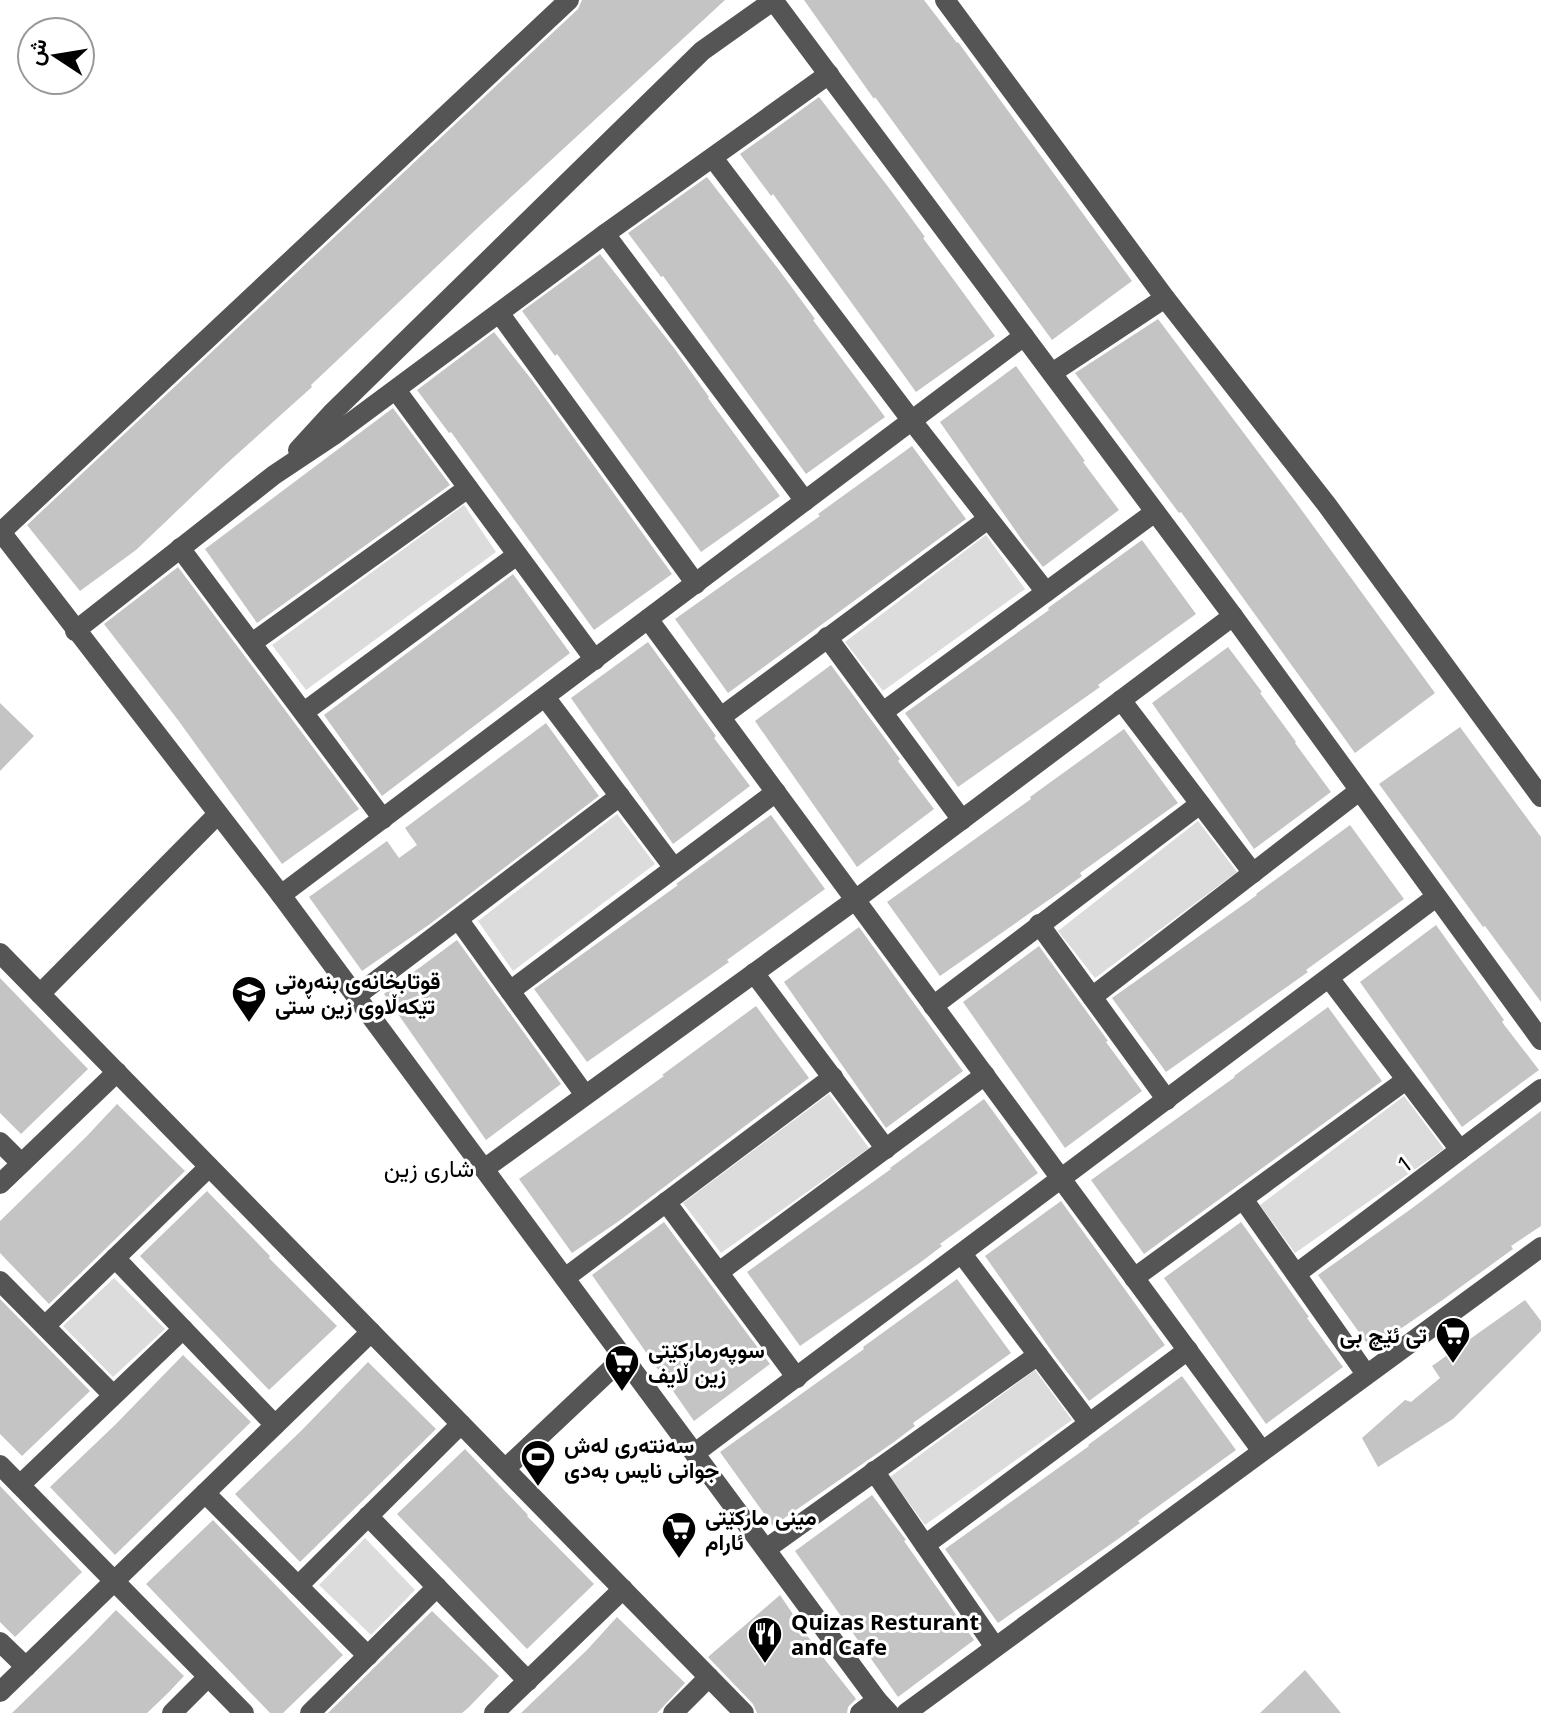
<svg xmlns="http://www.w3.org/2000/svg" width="1541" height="1713" font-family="'Noto Sans',Vazirmatn,sans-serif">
<rect width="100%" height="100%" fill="#fff"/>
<g fill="#dcdcdc">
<path d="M 464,505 L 496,552 L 306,690 L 272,645 Z"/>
<path d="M 986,535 L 1025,589 L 883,691 L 845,642 Z"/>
<path d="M 617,814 L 655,864 L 513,971 L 478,921 Z"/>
<path d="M 1198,821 L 1237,872 L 1095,978 L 1058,931 Z"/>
<path d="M 829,1094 L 869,1148 L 721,1253 L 683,1203 Z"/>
<path d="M 1404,1096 L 1444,1149 L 1295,1253 L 1260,1205 Z"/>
<path d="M 114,1278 L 165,1329 L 113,1377 L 63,1326 Z"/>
<path d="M 1035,1370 L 1072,1420 L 925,1525 L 890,1477 Z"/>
<path d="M 365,1538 L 415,1590 L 371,1635 L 319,1585 Z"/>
</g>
<g fill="#c4c4c4">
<path d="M 582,0 L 725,0 L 486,220 L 311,385 L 312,387 L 224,466 L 136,550 L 80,591 L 27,525 L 578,9 Z"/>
<path d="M 804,0 L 924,0 L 957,43 L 958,42 L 1132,281 L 1052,340 L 875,97 L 874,99 Z"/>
<path d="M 819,97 L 889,188 L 925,237 L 923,238 L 995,336 L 916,392 L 773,194 L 771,196 L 740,154 Z"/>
<path d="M 707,177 L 779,270 L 815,319 L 813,320 L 885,417 L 806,474 L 663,276 L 661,277 L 628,233 Z"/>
<path d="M 600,254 L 674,348 L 709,397 L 708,398 L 780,496 L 701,552 L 557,354 L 555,356 L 522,311 Z"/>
<path d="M 1158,319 L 1295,501 L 1435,693 L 1355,753 L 1181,512 L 1179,513 L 1075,373 Z"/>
<path d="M 494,332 L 532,380 L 672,574 L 594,630 L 451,432 L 449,433 L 417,390 Z"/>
<path d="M 1016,366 L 1085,461 L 1083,462 L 1119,510 L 1043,567 L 1024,543 L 940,422 Z"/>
<path d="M 393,408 L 450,485 L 257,623 L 205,549 Z"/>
<path d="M 912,446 L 966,519 L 728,693 L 675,619 L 820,516 L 818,514 Z"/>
<path d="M 1142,540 L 1196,614 L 1098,685 L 1100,687 L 958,787 L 905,713 L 1049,610 L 1048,608 Z"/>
<path d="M 178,567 L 359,809 L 282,864 L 178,720 L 104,624 Z"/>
<path d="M 513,574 L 570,653 L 382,796 L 324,715 Z"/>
<path d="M 648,642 L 716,736 L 714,738 L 750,786 L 673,844 L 571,698 Z"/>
<path d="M 1228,647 L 1262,692 L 1260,693 L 1296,742 L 1295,743 L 1331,792 L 1254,849 L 1152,703 Z"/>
<path d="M 831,665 L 900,759 L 898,761 L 934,809 L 857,867 L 755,721 Z"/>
<path d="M 0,703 L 34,736 L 0,771 Z"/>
<path d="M 546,723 L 599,796 L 430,924 L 362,971 L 309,897 L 387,841 L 399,858 L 417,845 L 405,828 Z"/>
<path d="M 1460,727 L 1541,837 L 1541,1002 L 1485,926 L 1483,927 L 1379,784 Z"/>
<path d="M 1124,729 L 1178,803 L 1080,873 L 1082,876 L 1060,892 L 940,976 L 887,902 L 1031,799 L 1030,797 Z"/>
<path d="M 771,815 L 825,889 L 727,960 L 729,962 L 587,1062 L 534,989 L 678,885 L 676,884 Z"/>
<path d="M 1350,825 L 1404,899 L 1306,970 L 1308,972 L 1166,1072 L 1112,998 L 1257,895 L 1256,894 Z"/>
<path d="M 1436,925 L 1504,1020 L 1502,1022 L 1539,1070 L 1462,1127 L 1360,982 Z"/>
<path d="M 859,927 L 963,1071 L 886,1128 L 784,982 Z"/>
<path d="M 457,940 L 561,1084 L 486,1140 L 384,994 Z"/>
<path d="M 1039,946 L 1108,1041 L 1106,1042 L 1142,1091 L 1065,1148 L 963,1002 Z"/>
<path d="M 0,978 L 88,1069 L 21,1134 L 0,1113 Z"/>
<path d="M 756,1006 L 809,1078 L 619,1221 L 572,1253 L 519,1179 L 664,1076 L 662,1075 Z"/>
<path d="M 1328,1007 L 1382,1081 L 1144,1254 L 1091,1180 L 1235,1077 L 1234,1076 Z"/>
<path d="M 984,1099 L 1038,1173 L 940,1244 L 942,1246 L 921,1262 L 800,1346 L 747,1272 L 891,1169 L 890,1168 Z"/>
<path d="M 117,1104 L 185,1171 L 49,1304 L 0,1253 L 0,1221 L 86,1137 Z"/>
<path d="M 1541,1111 L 1541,1226 L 1511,1246 L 1513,1249 L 1444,1299 L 1371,1349 L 1318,1275 L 1411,1209 Z"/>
<path d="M 207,1191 L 270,1256 L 269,1258 L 337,1326 L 269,1390 L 140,1256 Z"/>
<path d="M 1061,1201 L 1165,1345 L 1089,1401 L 1055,1356 L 985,1256 Z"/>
<path d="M 664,1222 L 770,1364 L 694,1421 L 592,1275 Z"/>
<path d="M 1241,1222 L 1309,1317 L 1307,1318 L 1343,1367 L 1266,1424 L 1164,1278 Z"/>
<path d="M 957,1279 L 1011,1353 L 913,1423 L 915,1426 L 894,1442 L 773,1526 L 720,1452 L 864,1349 L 863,1347 Z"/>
<path d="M 0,1299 L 90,1391 L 22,1456 L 0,1434 Z"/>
<path d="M 1525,1300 L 1541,1321 L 1541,1331 L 1453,1419 L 1378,1467 L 1362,1438 L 1405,1400 L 1411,1402 L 1440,1378 L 1432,1366 Z"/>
<path d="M 183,1355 L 251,1422 L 115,1555 L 50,1487 L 116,1424 Z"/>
<path d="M 368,1362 L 436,1429 L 300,1562 L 235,1494 L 301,1431 Z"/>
<path d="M 1182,1376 L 1236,1450 L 1138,1521 L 1140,1523 L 1118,1539 L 998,1623 L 945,1549 L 1089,1446 L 1088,1445 Z"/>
<path d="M 465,1449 L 528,1515 L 527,1516 L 594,1584 L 527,1649 L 397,1514 Z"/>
<path d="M 0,1486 L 82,1572 L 15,1637 L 0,1622 Z"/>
<path d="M 872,1495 L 906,1540 L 904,1541 L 974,1640 L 898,1697 L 795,1551 Z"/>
<path d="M 213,1520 L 343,1655 L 283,1713 L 270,1713 L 146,1584 Z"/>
<path d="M 780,1595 L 815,1647 L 856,1699 L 848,1707 L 847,1713 L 757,1713 L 753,1704 L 708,1657 Z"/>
<path d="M 116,1610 L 184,1676 L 168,1693 L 147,1713 L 12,1713 L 85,1642 Z"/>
<path d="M 432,1611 L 499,1676 L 468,1708 L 462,1713 L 328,1713 Z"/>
<path d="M 617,1617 L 685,1683 L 661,1709 L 657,1713 L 521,1713 L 587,1650 Z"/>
<path d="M 1305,1670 L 1341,1713 L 1260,1713 Z"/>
</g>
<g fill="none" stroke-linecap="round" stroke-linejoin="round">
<g stroke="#555" stroke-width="20">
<path d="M 773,0 L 1233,616 L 1541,1040"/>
<path d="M 945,0 L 1165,298 L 1327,505 L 1541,797"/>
<path d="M 713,158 L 912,421 L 1046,592"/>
<path d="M 605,234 L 805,501"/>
<path d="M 500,314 L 696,584"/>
<path d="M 1052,373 L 1165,298"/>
<path d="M 396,390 L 595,660"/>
<path d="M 298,450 L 331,414 L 702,51 L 774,0"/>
<path d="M 1,532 L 281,895 L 877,1700 L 889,1713"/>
<path d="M 0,533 L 569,0"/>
<path d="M 180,548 L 383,819"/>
<path d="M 648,619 L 1262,1451"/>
<path d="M 75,631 L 274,475 L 334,435 L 605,234 L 829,74"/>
<path d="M 827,637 L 962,820"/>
<path d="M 252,643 L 468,488"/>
<path d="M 545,697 L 674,868"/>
<path d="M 1121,700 L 1253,873"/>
<path d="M 304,712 L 517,555"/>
<path d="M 883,712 L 1155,512"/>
<path d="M 721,717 L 988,519"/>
<path d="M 281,895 L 1024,336"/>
<path d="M 458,919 L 585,1095"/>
<path d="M 1039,924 L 1167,1100"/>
<path d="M 0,953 L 744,1713"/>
<path d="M 754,973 L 886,1149"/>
<path d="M 1329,978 L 1460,1150"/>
<path d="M 510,991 L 776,792"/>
<path d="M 40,994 L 218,814"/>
<path d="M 356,996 L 620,796"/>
<path d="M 1092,997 L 1359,791"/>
<path d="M 933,1006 L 1200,804"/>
<path d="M 0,1142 L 21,1163"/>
<path d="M 484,1169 L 855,900 L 1233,616"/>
<path d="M 0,1184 L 117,1072"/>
<path d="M 1243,1199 L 1366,1374"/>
<path d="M 666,1202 L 797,1378"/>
<path d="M 962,1254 L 1089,1423"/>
<path d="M 115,1258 L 275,1425"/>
<path d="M 719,1272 L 985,1075"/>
<path d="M 1296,1274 L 1541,1089"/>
<path d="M 565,1278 L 833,1077"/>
<path d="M 1134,1278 L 1406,1080"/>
<path d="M 0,1281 L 113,1395"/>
<path d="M 45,1326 L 209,1167"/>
<path d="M 695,1453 L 1436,897"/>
<path d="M 0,1465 L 244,1713"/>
<path d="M 505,1469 L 624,1357"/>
<path d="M 874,1471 L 995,1647"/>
<path d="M 20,1485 L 183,1329"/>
<path d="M 205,1493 L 368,1656"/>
<path d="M 368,1516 L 528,1681"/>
<path d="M 925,1545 L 1188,1350"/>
<path d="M 766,1549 L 1038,1355"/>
<path d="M 298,1586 L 461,1424"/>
<path d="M 0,1642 L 26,1667"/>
<path d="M 0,1692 L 371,1332"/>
<path d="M 172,1713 L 208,1677"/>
<path d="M 310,1713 L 437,1587"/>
<path d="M 494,1713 L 623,1589"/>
<path d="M 673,1713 L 709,1677"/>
<path d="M 860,1713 L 877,1700"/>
<path d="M 906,1713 L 1541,1247"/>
</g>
</g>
<defs>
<symbol id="school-pin" viewBox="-11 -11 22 30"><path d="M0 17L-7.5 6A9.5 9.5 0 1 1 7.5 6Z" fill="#000" stroke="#fff"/><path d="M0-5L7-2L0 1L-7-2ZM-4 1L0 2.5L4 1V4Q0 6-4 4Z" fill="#fff"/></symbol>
<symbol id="supermarket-pin" viewBox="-11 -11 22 30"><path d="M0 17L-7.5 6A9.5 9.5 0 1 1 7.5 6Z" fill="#000" stroke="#fff"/><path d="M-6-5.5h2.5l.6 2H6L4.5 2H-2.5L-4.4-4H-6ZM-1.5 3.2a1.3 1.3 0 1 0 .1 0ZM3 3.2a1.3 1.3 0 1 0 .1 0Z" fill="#fff"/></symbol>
<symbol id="stadium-pin" viewBox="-11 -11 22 30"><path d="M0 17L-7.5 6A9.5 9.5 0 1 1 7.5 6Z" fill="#000" stroke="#fff"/><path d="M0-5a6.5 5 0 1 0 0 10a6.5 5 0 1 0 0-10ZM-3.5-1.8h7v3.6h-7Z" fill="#fff"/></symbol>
<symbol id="restaurant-pin" viewBox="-11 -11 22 30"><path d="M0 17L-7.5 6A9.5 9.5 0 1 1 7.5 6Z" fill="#000" stroke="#fff"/><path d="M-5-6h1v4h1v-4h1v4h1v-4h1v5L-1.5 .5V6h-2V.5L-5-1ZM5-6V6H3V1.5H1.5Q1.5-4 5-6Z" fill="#fff"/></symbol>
</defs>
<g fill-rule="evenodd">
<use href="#school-pin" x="229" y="973" width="40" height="54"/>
<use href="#supermarket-pin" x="1433" y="1314" width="40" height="54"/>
<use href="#supermarket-pin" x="602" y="1342" width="40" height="54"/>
<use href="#stadium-pin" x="518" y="1437" width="40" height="54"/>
<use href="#supermarket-pin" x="659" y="1509" width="40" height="54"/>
<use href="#restaurant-pin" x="745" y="1614" width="40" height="54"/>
</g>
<g text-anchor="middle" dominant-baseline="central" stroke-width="6" stroke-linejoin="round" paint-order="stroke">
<g font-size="22" font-weight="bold" fill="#000" stroke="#fff" text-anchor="start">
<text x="275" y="980">قوتابخانەی بنەڕەتی<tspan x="275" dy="25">تێکەڵاوی زین ستی</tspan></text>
<text x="1427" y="1334" text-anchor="end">تی ئێچ بی</text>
<text x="648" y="1349">سوپەرماركێتی<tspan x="648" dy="25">زین ڵایف</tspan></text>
<text x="564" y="1444">سەنتەری لەش<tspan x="564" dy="25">جوانی نایس بەدی</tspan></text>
<text x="705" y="1516">مينی ماركێتی<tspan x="705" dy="25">ئارام</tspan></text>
<text x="791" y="1621">Quizas Resturant<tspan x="791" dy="25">and Cafe</tspan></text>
</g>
<g font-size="22" fill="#000" stroke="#fff">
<text transform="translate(1404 1163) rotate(-37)">1</text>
</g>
<g font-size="24" fill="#000" stroke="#fff">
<text x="429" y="1167">شاری زین</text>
</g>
</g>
<g transform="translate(56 56) rotate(282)"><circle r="38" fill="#ffffff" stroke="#999999" stroke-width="2"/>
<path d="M0-6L14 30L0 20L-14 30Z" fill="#000000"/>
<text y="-12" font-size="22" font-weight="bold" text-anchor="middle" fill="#000000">ش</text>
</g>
</svg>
